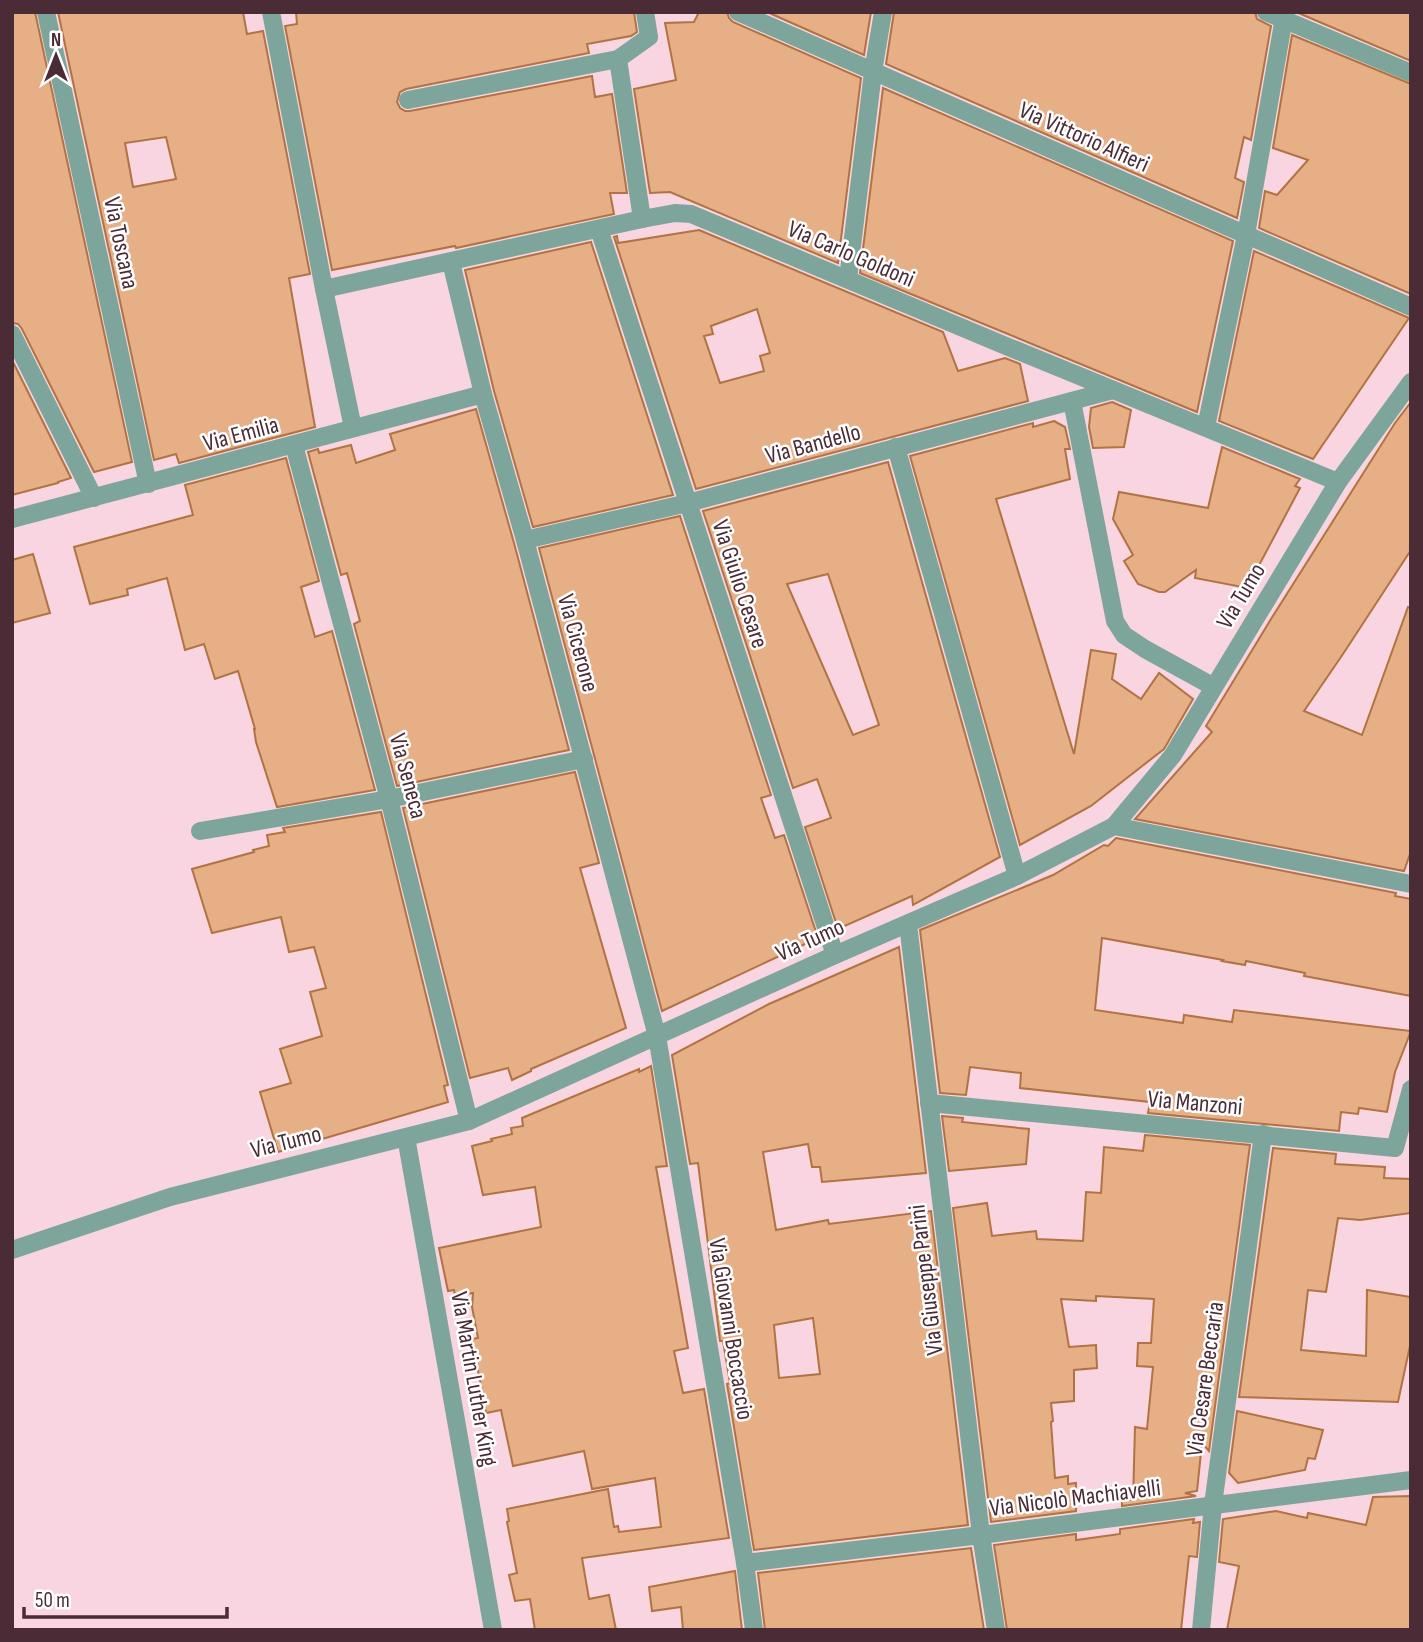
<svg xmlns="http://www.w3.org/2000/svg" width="1423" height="1642" font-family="'Sofia Sans Condensed',sans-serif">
<rect width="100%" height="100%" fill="#f8d5e0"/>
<g fill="#e6af86" stroke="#b17342" stroke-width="2" fill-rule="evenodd">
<path d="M 12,12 L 35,12 L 132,462 L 94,472 L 22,329 L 18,324 L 12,323 Z"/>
<path d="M 58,12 L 243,12 L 247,34 L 263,31 L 310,274 L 289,278 L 315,427 L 179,463 L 176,454 L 154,460 ZM 166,137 L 176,179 L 133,187 L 125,143 Z"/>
<path d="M 296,12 L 634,12 L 637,32 L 631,36 L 587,44 L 589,53 L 406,89 L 400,92 L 397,102 L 400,108 L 405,111 L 410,111 L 592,76 L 595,97 L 612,94 L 627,193 L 610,193 L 614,214 L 456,248 L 455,246 L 332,270 L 285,26 L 297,24 Z"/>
<path d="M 699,12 L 727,12 L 729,18 L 733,22 L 861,78 L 838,263 L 670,192 L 650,193 L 634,89 L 676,80 L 665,23 L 694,22 Z"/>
<path d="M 767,12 L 871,12 L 864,55 Z"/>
<path d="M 894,12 L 1255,12 L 1257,19 L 1271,26 L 1251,140 L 1244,137 L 1235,178 L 1244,182 L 1237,218 L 886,64 Z"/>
<path d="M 1296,12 L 1411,12 L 1411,61 Z"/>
<path d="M 1292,35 L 1411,84 L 1411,294 L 1259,228 L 1265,191 L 1277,195 L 1308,160 L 1273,148 Z"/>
<path d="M 883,88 L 1233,241 L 1197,412 L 860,273 Z"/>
<path d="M 699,230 L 943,332 L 958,371 L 1005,358 L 1020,364 L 1028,401 L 696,489 L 614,237 L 617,236 L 618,243 ZM 757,309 L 770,353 L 760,356 L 764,371 L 720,383 L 704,336 L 713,334 L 711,326 Z"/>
<path d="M 591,242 L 673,495 L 533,527 L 494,391 L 465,270 Z"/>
<path d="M 1254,251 L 1409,318 L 1313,459 L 1219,421 Z"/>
<path d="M 12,360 L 71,478 L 58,482 L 58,483 L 12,495 Z"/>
<path d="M 1112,402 L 1131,410 L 1124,447 L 1093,448 L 1089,427 L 1091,408 Z"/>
<path d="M 1411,402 L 1411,550 L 1343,654 L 1304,711 L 1362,735 L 1408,607 L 1411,608 L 1411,851 L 1404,871 L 1135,819 L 1212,732 L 1206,726 L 1271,619 L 1395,423 Z"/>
<path d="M 476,409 L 514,543 L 569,750 L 397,786 L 354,624 L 360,621 L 347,573 L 341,575 L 308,452 L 318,449 L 319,453 L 351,445 L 356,463 L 395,450 L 390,434 Z"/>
<path d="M 1054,421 L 1065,427 L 1070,449 L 1065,449 L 1070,479 L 996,499 L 1074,754 L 1091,650 L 1116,654 L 1112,679 L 1141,699 L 1159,673 L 1193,699 L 1164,749 L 1091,806 L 1020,845 L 910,456 L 1033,423 L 1033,427 Z"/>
<path d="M 1222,447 L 1300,479 L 1295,486 L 1300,488 L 1247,588 L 1195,578 L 1196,570 L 1165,592 L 1159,592 L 1138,584 L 1124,561 L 1133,555 L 1113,519 L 1119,492 L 1208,508 Z"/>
<path d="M 286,458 L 319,581 L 301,587 L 315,637 L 332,631 L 375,790 L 277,807 L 256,742 L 254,729 L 255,729 L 238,671 L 215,679 L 204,644 L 185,650 L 167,578 L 127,589 L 128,595 L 90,604 L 74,547 L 193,515 L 185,485 Z"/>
<path d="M 888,462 L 1000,857 L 913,905 L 912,896 L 838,929 L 805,827 L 831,818 L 817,779 L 793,788 L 703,511 ZM 828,574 L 879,725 L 853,735 L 787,584 Z"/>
<path d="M 680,516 L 771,795 L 761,798 L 775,838 L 784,835 L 818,938 L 662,1011 L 539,548 Z"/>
<path d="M 33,554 L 50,613 L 12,623 L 12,560 Z"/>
<path d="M 575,772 L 599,863 L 580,868 L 626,1028 L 531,1069 L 531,1071 L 512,1080 L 508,1068 L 470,1078 L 403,808 Z"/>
<path d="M 381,812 L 448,1085 L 444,1086 L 448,1102 L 278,1152 L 260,1092 L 291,1083 L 280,1049 L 322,1036 L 310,992 L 326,988 L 314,947 L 289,952 L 281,917 L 212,933 L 192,869 L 254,852 L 253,850 L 269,846 L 267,835 L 285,832 L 283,828 Z"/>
<path d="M 1116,838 L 1396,893 L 1395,896 L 1411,899 L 1411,996 L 1304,976 L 1305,973 L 1246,961 L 1245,965 L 1222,961 L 1223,960 L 1102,938 L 1095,1010 L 1183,1023 L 1184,1015 L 1232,1022 L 1234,1010 L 1411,1031 L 1395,1072 L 1387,1112 L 1359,1108 L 1358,1114 L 1341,1112 L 1339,1131 L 1148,1113 L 1150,1102 L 1020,1088 L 1021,1073 L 970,1067 L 966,1095 L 940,1093 L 920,930 L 1053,875 L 1104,845 L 1108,846 Z"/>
<path d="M 899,947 L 926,1173 L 822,1182 L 820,1167 L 812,1167 L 808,1144 L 763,1152 L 776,1230 L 828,1220 L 829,1224 L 931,1211 L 968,1525 L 754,1550 L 727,1384 L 730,1383 L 723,1341 L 720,1341 L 698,1163 L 690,1164 L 672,1055 L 769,1004 ZM 813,1318 L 820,1374 L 779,1378 L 774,1325 Z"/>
<path d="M 651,1066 L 667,1166 L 656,1167 L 688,1348 L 674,1351 L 683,1393 L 704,1389 L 729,1538 L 582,1558 L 589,1599 L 609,1595 L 616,1630 L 535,1630 L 530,1599 L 515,1601 L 509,1575 L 517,1573 L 507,1522 L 509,1521 L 507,1509 L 608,1489 L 614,1527 L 618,1526 L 619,1532 L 661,1527 L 655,1478 L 592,1489 L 584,1451 L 513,1466 L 501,1410 L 486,1413 L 472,1339 L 478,1338 L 472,1307 L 473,1293 L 455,1296 L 454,1290 L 448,1291 L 439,1248 L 541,1227 L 535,1187 L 483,1195 L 472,1146 L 492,1141 L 491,1139 L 512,1134 L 511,1128 L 523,1126 L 522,1118 L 639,1069 L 639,1072 Z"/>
<path d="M 942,1116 L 963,1118 L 962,1122 L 1029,1129 L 1026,1164 L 949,1171 Z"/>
<path d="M 1145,1135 L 1250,1145 L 1209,1451 L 1202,1443 L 1197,1491 L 1185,1493 L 1196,1496 L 1122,1506 L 1122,1500 L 1133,1500 L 1135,1427 L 1147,1429 L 1153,1367 L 1137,1366 L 1138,1343 L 1151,1343 L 1154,1299 L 1096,1296 L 1096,1301 L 1061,1299 L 1069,1347 L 1096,1345 L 1097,1368 L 1074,1370 L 1074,1401 L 1051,1403 L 1053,1421 L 1051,1422 L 1055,1478 L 1068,1476 L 1068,1484 L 1076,1483 L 1076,1511 L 991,1522 L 953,1208 L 987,1203 L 992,1236 L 1036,1231 L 1037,1239 L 1083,1241 L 1086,1192 L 1101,1193 L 1104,1147 L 1143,1151 Z"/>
<path d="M 1273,1148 L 1336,1154 L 1335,1164 L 1385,1167 L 1384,1178 L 1411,1179 L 1411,1213 L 1360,1220 L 1338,1218 L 1326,1292 L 1308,1290 L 1301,1350 L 1366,1356 L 1367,1290 L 1411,1297 L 1411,1341 L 1398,1402 L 1239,1397 Z"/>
<path d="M 1237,1411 L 1323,1430 L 1315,1459 L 1308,1458 L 1305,1470 L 1238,1483 L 1229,1473 Z"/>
<path d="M 1411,1496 L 1411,1630 L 1227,1630 L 1239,1566 L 1219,1562 L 1223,1519 L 1276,1511 L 1307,1518 L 1308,1513 L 1366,1525 L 1373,1497 Z"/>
<path d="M 1194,1519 L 1193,1523 L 1200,1522 L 1197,1557 L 1189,1556 L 1181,1630 L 1007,1630 L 994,1545 L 1076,1534 L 1076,1540 L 1120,1534 L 1120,1529 Z"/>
<path d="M 971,1548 L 984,1630 L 765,1630 L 758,1573 Z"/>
<path d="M 735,1571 L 742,1630 L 683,1630 L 681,1607 L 652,1611 L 649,1587 Z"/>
</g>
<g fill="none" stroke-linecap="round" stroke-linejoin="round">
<g stroke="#7ea59b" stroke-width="18">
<path d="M 46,12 L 148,484"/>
<path d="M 271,12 L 324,289 L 353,428"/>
<path d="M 738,12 L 1411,307"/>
<path d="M 1266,12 L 1411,73"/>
<path d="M 618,59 L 642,219"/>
<path d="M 408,100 L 618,59 L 649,37 L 645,12"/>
<path d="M 599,229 L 835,955"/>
<path d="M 451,262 L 483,394 L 525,540 L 657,1036 L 745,1563 L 754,1630"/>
<path d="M 848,279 L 873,72 L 883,12"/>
<path d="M 324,289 L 642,219 L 675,213 L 691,214 L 1006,346 L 1338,482"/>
<path d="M 12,334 L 94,498"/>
<path d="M 1072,401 L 1115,621 L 1124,635 L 1145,649 L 1214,687"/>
<path d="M 1206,427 L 1246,235 L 1285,12"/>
<path d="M 294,445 L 389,799 L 469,1121"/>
<path d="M 896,447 L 1017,876"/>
<path d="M 12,519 C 169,478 326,435 483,394"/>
<path d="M 525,540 L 688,503 L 1113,390"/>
<path d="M 1114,826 L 1411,884"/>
<path d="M 200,831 L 389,799 L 584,759"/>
<path d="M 908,924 L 981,1535 L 996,1630"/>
<path d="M 929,1103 L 1395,1148 L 1411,1089"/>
<path d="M 406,1137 L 493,1630"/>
<path d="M 12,1250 L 170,1197 L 469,1121 L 835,955 L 1017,876 L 1114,826 L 1173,755 L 1338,482 L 1411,382"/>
<path d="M 745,1563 L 981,1535 L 1411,1480"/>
<path d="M 1201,1630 L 1213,1505 L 1263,1134"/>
</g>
</g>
<g text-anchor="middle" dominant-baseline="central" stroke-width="5" stroke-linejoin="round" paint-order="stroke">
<g font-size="24" fill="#4b2b36" stroke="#fff">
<text transform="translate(1084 137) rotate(24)">Via Vittorio Alfieri</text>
<text transform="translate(121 243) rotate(78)">Via Toscana</text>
<text transform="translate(851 254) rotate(23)">Via Carlo Goldoni</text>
<text transform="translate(241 434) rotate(-15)">Via Emilia</text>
<text transform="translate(813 444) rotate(-15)">Via Bandello</text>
<text transform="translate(740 584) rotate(72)">Via Giulio Cesare</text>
<text transform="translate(1241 596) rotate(-59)">Via Tumo</text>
<text transform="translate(578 643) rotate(75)">Via Cicerone</text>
<text transform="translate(408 776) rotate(75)">Via Seneca</text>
<text transform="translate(810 940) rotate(-24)">Via Tumo</text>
<text transform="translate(1195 1103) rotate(5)">Via Manzoni</text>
<text transform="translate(286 1142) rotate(-14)">Via Tumo</text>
<text transform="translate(926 1280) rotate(-97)">Via Giuseppe Parini</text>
<text transform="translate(731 1329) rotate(81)">Via Giovanni Boccaccio</text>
<text transform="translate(474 1379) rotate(80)">Via Martin Luther King</text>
<text transform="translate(1205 1379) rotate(-82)">Via Cesare Beccaria</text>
<text transform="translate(1075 1498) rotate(-7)">Via Nicolò Machiavelli</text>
</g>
</g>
<rect width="1423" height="1642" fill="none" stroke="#4b2b36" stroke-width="28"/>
<g transform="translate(56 56)" stroke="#ffffff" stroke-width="5" paint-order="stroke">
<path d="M0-5L12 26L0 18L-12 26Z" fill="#4b2b36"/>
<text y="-10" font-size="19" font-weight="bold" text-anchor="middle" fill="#4b2b36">N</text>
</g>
<path d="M24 1607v10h203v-10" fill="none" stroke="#4b2b36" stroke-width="3.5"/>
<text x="35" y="1607" font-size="21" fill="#4b2b36" stroke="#ffffff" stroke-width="5" paint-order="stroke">50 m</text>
</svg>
